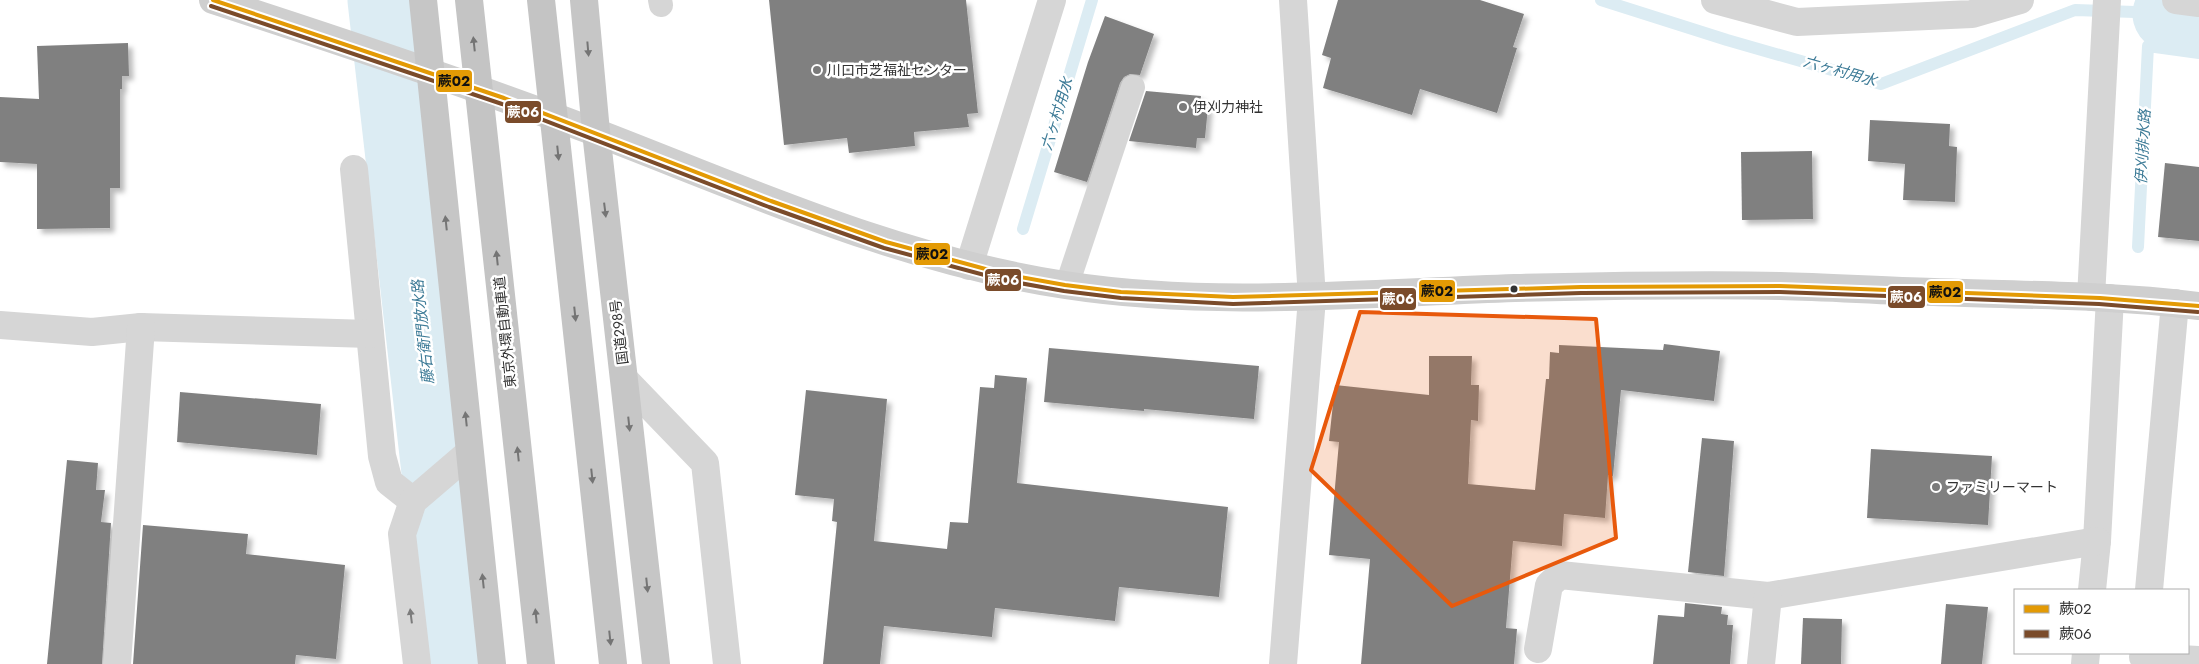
<svg xmlns="http://www.w3.org/2000/svg" width="2199" height="664" font-family="Jost,'Noto Sans JP',sans-serif">
<defs>
<filter id="shadow"><feDropShadow dx="4.5" dy="4.5" stdDeviation="2.5" flood-color="#0004"/></filter>
</defs>
<rect width="100%" height="100%" fill="#fff"/>
<g fill="none" stroke-linecap="round" stroke-linejoin="round">
<g stroke="#dcecf3" stroke-width="12">
<path d="M 1601,0 L 1727,40 L 1881,84 L 2075,10 L 2135,12"/>
<path d="M 1023,229 L 1092,0"/>
<path d="M 2138,247 L 2148,46 L 2199,53"/>
</g>
<g stroke="#dcecf3" stroke-width="75">
<path d="M 385,0 L 461,664"/>
<path d="M 2170,14 L 2199,18"/>
</g>
</g>
<g fill="#808080" filter="url(#shadow)">
<path d="M 769,0 L 966,0 L 978,113 L 967,114 L 969,127 L 914,132 L 915,146 L 849,153 L 847,138 L 784,145 Z"/>
<path d="M 1338,0 L 1480,0 L 1524,14 L 1513,47 L 1517,48 L 1497,113 L 1420,89 L 1412,115 L 1323,88 L 1331,58 L 1322,55 Z"/>
<path d="M 1105,16 L 1154,34 L 1140,75 L 1130,74 L 1124,77 L 1120,83 L 1087,182 L 1054,172 L 1088,62 Z"/>
<path d="M 128,43 L 129,76 L 122,76 L 122,89 L 120,89 L 120,188 L 110,188 L 110,228 L 37,229 L 37,164 L 0,162 L 0,97 L 39,99 L 37,46 Z"/>
<path d="M 1146,91 L 1201,96 L 1200,107 L 1208,107 L 1205,138 L 1197,138 L 1196,148 L 1129,141 Z"/>
<path d="M 1870,120 L 1950,124 L 1949,146 L 1957,147 L 1955,202 L 1903,200 L 1905,164 L 1868,161 Z"/>
<path d="M 1812,151 L 1813,219 L 1742,220 L 1741,152 Z"/>
<path d="M 2165,163 L 2199,167 L 2199,241 L 2158,237 Z"/>
<path d="M 1664,344 L 1720,351 L 1714,401 L 1621,390 L 1613,476 L 1608,475 L 1605,518 L 1564,514 L 1562,546 L 1513,541 L 1506,628 L 1517,629 L 1514,664 L 1361,664 L 1370,559 L 1329,555 L 1339,442 L 1329,441 L 1335,385 L 1429,395 L 1429,356 L 1472,356 L 1471,385 L 1479,385 L 1478,421 L 1471,420 L 1468,484 L 1535,490 L 1546,379 L 1549,379 L 1550,352 L 1559,353 L 1559,345 L 1663,350 Z"/>
<path d="M 1049,348 L 1259,366 L 1254,419 L 1144,409 L 1144,411 L 1044,402 Z"/>
<path d="M 995,375 L 1027,378 L 1017,483 L 1228,507 L 1219,597 L 1119,587 L 1115,621 L 995,608 L 992,637 L 884,626 L 880,664 L 823,664 L 837,522 L 832,521 L 834,499 L 795,495 L 806,390 L 887,399 L 874,541 L 947,549 L 950,522 L 968,523 L 980,387 L 994,388 Z"/>
<path d="M 180,392 L 321,404 L 317,455 L 177,442 Z"/>
<path d="M 1702,438 L 1734,441 L 1724,576 L 1688,572 Z"/>
<path d="M 1871,449 L 1992,456 L 1988,525 L 1867,518 Z"/>
<path d="M 67,460 L 98,463 L 96,490 L 105,490 L 101,522 L 111,523 L 102,664 L 47,664 Z"/>
<path d="M 143,525 L 248,534 L 246,554 L 345,565 L 336,659 L 296,655 L 295,664 L 133,664 Z"/>
<path d="M 1685,603 L 1722,607 L 1721,614 L 1728,615 L 1727,625 L 1733,625 L 1730,664 L 1653,664 L 1658,615 L 1684,617 Z"/>
<path d="M 1946,604 L 1988,607 L 1982,664 L 1941,664 Z"/>
<path d="M 1803,618 L 1842,619 L 1841,664 L 1801,664 Z"/>
</g>
<g fill="none" stroke-linecap="round" stroke-linejoin="round">
<g stroke="#d6d6d6" stroke-width="24">
<path d="M 660,0 L 661,5"/>
<path d="M 1067,285 L 1133,87"/>
</g>
<g stroke="#d6d6d6" stroke-width="28">
<path d="M 1715,0 L 1797,22 L 1972,14 L 2020,0"/>
<path d="M 2176,0 L 2199,3"/>
<path d="M 354,169 L 382,456 L 389,482 L 413,501"/>
<path d="M 969,266 L 1052,0"/>
<path d="M 2091,297 L 2107,0"/>
<path d="M 0,325 L 92,332 L 141,327 L 370,334"/>
<path d="M 625,380 L 705,463 L 727,664"/>
<path d="M 2092,590 L 2097,541 L 2110,298"/>
<path d="M 2149,590 L 2175,303"/>
<path d="M 1538,649 L 1549,585 L 1560,575 L 1768,596 L 2097,541"/>
<path d="M 2143,657 L 2199,660"/>
<path d="M 117,664 L 141,327"/>
<path d="M 417,664 L 402,534 L 413,501 L 469,453"/>
<path d="M 1283,664 L 1312,298 L 1293,0"/>
<path d="M 1761,664 L 1768,596"/>
<path d="M 2085,664 L 2086,653"/>
</g>
<path stroke="#cfcfcf" stroke-width="28" d="M 213,0 C 343,42 473,85 600,134 C 753,193 901,260 1065,285 C 1214,308 1365,293 1515,288 C 1603,286 1692,284 1780,286 C 1831,287 1883,291 1934,292 C 2022,295 2111,295 2199,306"/>
<g stroke="#c6c6c6" stroke-width="28">
<path d="M 423,0 L 492,664"/>
<path d="M 584,0 L 596,132 L 656,664"/>
</g>
<g stroke="#c4c4c4" stroke-width="28">
<path d="M 469,0 L 541,664"/>
<path d="M 541,0 L 613,664"/>
</g>
<defs>
<path id="bus-1" d="M 213,0 L 504,98 L 771,201 L 886,242 L 1004,274 L 1065,285 L 1121,292 L 1233,297 L 1581,287 L 1780,286 L 2100,298 L 2199,306"/>
<path id="bus-2" d="M 211,6 L 502,104 L 769,207 L 884,248 L 1003,280 L 1064,291 L 1121,298 L 1233,304 L 1581,293 L 1780,292 L 2099,304 L 2198,312"/>
</defs>
<use href="#bus-1" stroke="#fff" stroke-width="8"/>
<use href="#bus-2" stroke="#fff" stroke-width="8"/>
<use href="#bus-1" stroke="#e39a05" stroke-width="4"/>
<use href="#bus-2" stroke="#7a4b2a" stroke-width="4"/>
</g>
<defs><path id="oneway-solid" d="M-6-.8H1V-3.2L6.5 0L1 3.2V.8H-6Z" transform="scale(1.25)"/></defs>
<g fill="#747474">
<use href="#oneway-solid" transform="translate(474 44) rotate(-96)"/>
<use href="#oneway-solid" transform="translate(558 153) rotate(84)"/>
<use href="#oneway-solid" transform="translate(497 258) rotate(-96)"/>
<use href="#oneway-solid" transform="translate(575 314) rotate(84)"/>
<use href="#oneway-solid" transform="translate(518 454) rotate(-96)"/>
<use href="#oneway-solid" transform="translate(592 476) rotate(84)"/>
<use href="#oneway-solid" transform="translate(536 616) rotate(-96)"/>
<use href="#oneway-solid" transform="translate(610 638) rotate(84)"/>
</g>
<g fill="#757575">
<use href="#oneway-solid" transform="translate(588 49) rotate(85)"/>
<use href="#oneway-solid" transform="translate(605 210) rotate(83)"/>
<use href="#oneway-solid" transform="translate(446 223) rotate(-96)"/>
<use href="#oneway-solid" transform="translate(466 419) rotate(-96)"/>
<use href="#oneway-solid" transform="translate(629 424) rotate(84)"/>
<use href="#oneway-solid" transform="translate(483 581) rotate(-96)"/>
<use href="#oneway-solid" transform="translate(647 585) rotate(84)"/>
</g>
<use fill="#7c7c7c" href="#oneway-solid" transform="translate(411 616) rotate(-97)"/>
<path fill="#e8590c" fill-opacity="0.2" stroke="#e8590c" stroke-width="4" stroke-linejoin="round" d="M 1360,312 L 1596,319 L 1616,538 L 1452,606 L 1311,470 Z"/>
<g fill="#7a7a7a" stroke="#fff" stroke-width="2">
<circle cx="817" cy="70" r="5"/>
<circle cx="1183" cy="107" r="5"/>
<circle cx="1936" cy="487" r="5"/>
</g>
<circle fill="#323232" stroke="#fff" stroke-width="2" cx="1514" cy="289" r="4.5"/>
<g text-anchor="middle" dominant-baseline="central" stroke-width="5" stroke-linejoin="round" paint-order="stroke">
<g font-size="14" fill="#323232" stroke="#fff" text-anchor="start">
<text x="827" y="70">川口市芝福祉センター</text>
<text x="1193" y="107">伊刈力神社</text>
<text x="1946" y="487">ファミリーマート</text>
</g>
<g font-size="14" fill="#323232" stroke="#fff">
<text transform="translate(505 332) rotate(-96)">東京外環自動車道</text>
<text transform="translate(619 332) rotate(-97)">国道298号</text>
</g>
<g font-size="15" font-style="italic" fill="#3d7b97" stroke="#fff">
<text transform="translate(1840 71) rotate(16)">六ヶ村用水</text>
<text transform="translate(1057 114) rotate(-73)">六ヶ村用水</text>
<text transform="translate(2143 147) rotate(-87)">伊刈排水路</text>
<text transform="translate(423 332) rotate(-96)">藤右衛門放水路</text>
</g>
</g>
<g stroke="#fff" stroke-width="2">
<rect x="435" y="69" width="38" height="24" rx="5" fill="#e39a05"/>
<rect x="504" y="100" width="38" height="24" rx="5" fill="#7a4b2a"/>
<rect x="913" y="242" width="38" height="24" rx="5" fill="#e39a05"/>
<rect x="984" y="268" width="38" height="24" rx="5" fill="#7a4b2a"/>
<rect x="1418" y="279" width="38" height="24" rx="5" fill="#e39a05"/>
<rect x="1926" y="280" width="38" height="24" rx="5" fill="#e39a05"/>
<rect x="1887" y="285" width="39" height="24" rx="5" fill="#7a4b2a"/>
<rect x="1379" y="287" width="38" height="24" rx="5" fill="#7a4b2a"/>
</g>
<g font-size="14" text-anchor="middle" font-weight="bold" fill="#fff">
<text x="523" y="117">蕨06</text>
<text x="1003" y="285">蕨06</text>
<text x="1906" y="302">蕨06</text>
<text x="1398" y="304">蕨06</text>
</g>
<g font-size="14" text-anchor="middle" font-weight="bold" fill="#111">
<text x="454" y="86">蕨02</text>
<text x="932" y="259">蕨02</text>
<text x="1437" y="296">蕨02</text>
<text x="1945" y="297">蕨02</text>
</g>
<rect x="2014" y="589" width="175" height="65" fill="#ffffff" stroke="#adadad"/>
<rect x="2024" y="605" width="25" height="8" fill="#e39a05" stroke="#adadad"/>
<text x="2059" y="614" font-size="15" fill="#323232">蕨02</text>
<rect x="2024" y="630" width="25" height="8" fill="#7a4b2a" stroke="#adadad"/>
<text x="2059" y="639" font-size="15" fill="#323232">蕨06</text>
</svg>
